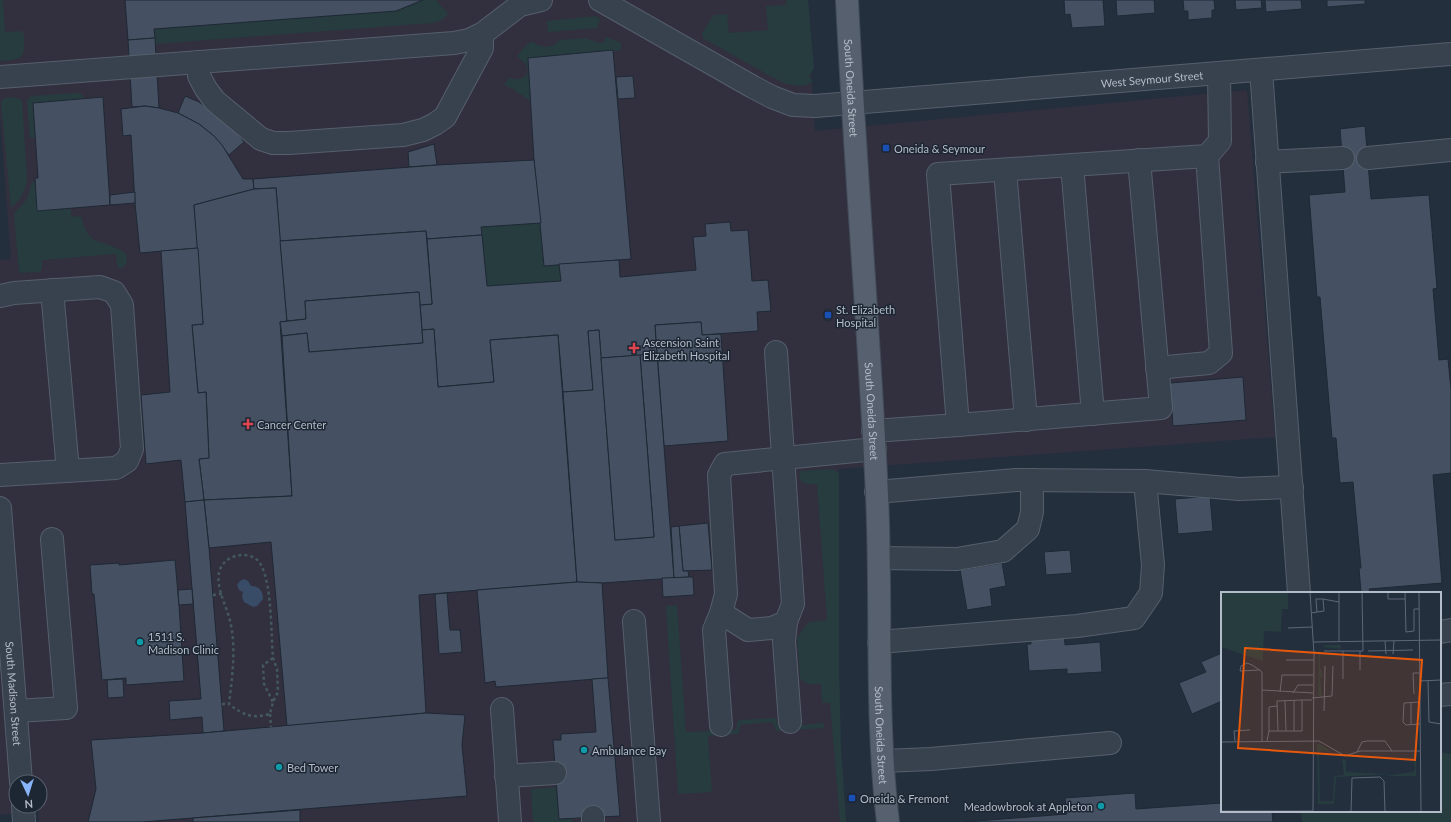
<svg xmlns="http://www.w3.org/2000/svg" width="1451" height="822" font-family="Lato,sans-serif">
<rect width="100%" height="100%" fill="#242f3e"/>
<path fill="#32303f" fill-rule="evenodd" d="M 0,0 L 806,0 L 815,131 L 1247,90 L 1275,437 L 838,469 L 838,723 L 846,822 L 39,822 L 38,811 L 0,815 L 0,260 L 11,259 L 0,113 ZM 16,782 L 40,782 L 40,806 L 16,806 Z"/>
<g fill="#263c3f">
<path d="M 0,0 L 3,0 L 5,32 L 21,31 L 24,34 C 25,59 24,59 0,61 Z"/>
<path d="M 423,0 L 436,0 L 448,14 L 442,20 L 432,23 L 155,44 L 154,29 L 396,11 Z"/>
<path d="M 786,0 L 808,0 L 814,68 L 809,76 L 813,81 L 807,85 L 800,86 L 784,83 L 770,76 L 703,38 L 702,33 L 714,15 L 727,14 L 729,33 L 768,30 L 766,6 L 786,5 Z"/>
<path d="M 596,16 L 600,19 L 597,28 L 548,32 L 547,21 Z"/>
<path d="M 606,37 L 621,43 L 621,50 L 528,58 L 530,101 L 513,89 L 504,85 L 509,78 C 516,80 523,80 528,73 C 527,61 523,63 517,56 L 528,43 L 533,42 L 537,45 L 547,47 L 554,45 L 560,40 L 586,38 L 599,43 L 604,43 Z"/>
<path d="M 77,93 C 82,93 83,95 84,100 L 33,103 L 35,138 L 30,138 L 27,101 L 31,96 Z"/>
<path d="M 15,97 L 21,100 L 22,103 L 27,178 C 26,191 20,200 11,208 L 1,102 L 5,98 Z"/>
<path d="M 32,182 L 35,182 L 71,208 L 71,217 L 81,216 C 89,252 106,236 127,255 L 126,264 L 122,268 L 119,268 L 117,266 L 116,254 L 42,260 L 42,270 L 39,272 L 19,273 L 14,214 L 27,199 Z"/>
<path d="M 541,223 L 559,264 L 561,281 L 487,286 L 481,227 Z"/>
<path d="M 831,469 L 838,472 L 839,474 L 839,667 L 841,747 L 846,822 L 840,822 L 830,703 L 822,703 L 821,684 C 812,684 806,686 800,678 L 797,638 L 809,622 L 827,620 L 817,484 C 808,484 800,486 799,474 L 801,471 Z"/>
<path d="M 677,605 L 686,732 L 734,730 L 737,728 L 737,722 L 739,720 L 774,718 L 776,718 L 778,727 L 824,723 L 824,728 L 776,731 L 773,722 L 740,725 L 738,734 L 708,736 L 712,792 L 678,794 L 666,606 Z"/>
<path d="M 1440,752 L 1451,754 L 1451,822 L 1302,822 L 1301,811 L 1440,811 Z"/>
<path d="M 556,787 L 559,819 L 572,819 L 572,822 L 533,822 L 531,789 Z"/>
</g>
<path fill="#394c67" d="M 244,579 L 248,581 L 251,586 C 259,586 263,591 263,599 L 257,606 L 253,607 L 244,602 L 242,597 L 243,592 L 239,590 L 237,585 L 240,581 Z"/>
<g fill="#455162" stroke="#1f2835">
<path d="M 125,0 L 423,0 L 396,11 L 154,29 L 155,38 L 128,40 Z"/>
<path d="M 1064,0 L 1103,0 L 1105,26 L 1072,28 L 1070,14 L 1065,15 Z"/>
<path d="M 1116,0 L 1154,0 L 1155,13 L 1117,16 Z"/>
<path d="M 1183,0 L 1214,0 L 1215,10 L 1212,10 L 1212,18 L 1188,20 L 1188,11 L 1184,11 Z"/>
<path d="M 1235,0 L 1261,0 L 1262,8 L 1236,10 Z"/>
<path d="M 1265,0 L 1301,0 L 1302,9 L 1266,12 Z"/>
<path d="M 1327,0 L 1365,0 L 1365,4 L 1327,7 Z"/>
<path d="M 155,38 L 159,108 L 145,106 L 132,107 L 128,40 Z"/>
<path d="M 613,50 L 631,259 L 544,266 L 534,160 L 528,58 Z"/>
<path d="M 633,76 L 635,98 L 618,99 L 616,77 Z"/>
<path d="M 185,96 L 199,102 L 218,115 L 236,131 L 244,142 L 229,155 L 214,136 L 199,124 L 178,113 Z"/>
<path d="M 103,97 L 110,205 L 37,211 L 35,178 L 38,178 L 33,103 Z"/>
<path d="M 145,106 L 159,108 L 178,113 L 199,124 L 214,136 L 222,145 L 243,179 L 253,179 L 254,189 L 194,205 L 198,248 L 140,253 L 135,203 L 131,135 L 123,136 L 121,109 Z"/>
<path d="M 1365,126 L 1371,199 L 1429,195 L 1437,288 L 1433,289 L 1439,360 L 1448,359 L 1451,389 L 1451,473 L 1433,475 L 1442,583 L 1369,589 L 1370,592 L 1361,592 L 1359,568 L 1361,568 L 1353,482 L 1340,483 L 1336,438 L 1332,438 L 1320,297 L 1317,297 L 1309,195 L 1345,192 L 1340,129 Z"/>
<path d="M 434,144 L 437,165 L 409,167 L 408,152 Z"/>
<path d="M 534,160 L 541,223 L 481,227 L 482,235 L 427,239 L 426,231 L 280,241 L 276,188 L 254,189 L 253,179 L 437,165 Z"/>
<path d="M 276,188 L 287,321 L 280,322 L 292,496 L 204,500 L 199,459 L 209,458 L 206,392 L 198,393 L 192,325 L 203,324 L 194,205 L 254,189 Z"/>
<path d="M 135,192 L 135,203 L 110,205 L 110,195 Z"/>
<path d="M 730,222 L 731,231 L 748,230 L 752,281 L 768,280 L 771,311 L 757,312 L 758,331 L 702,335 L 701,322 L 655,325 L 657,354 L 601,358 L 599,330 L 588,331 L 593,390 L 563,392 L 558,335 L 490,340 L 494,382 L 438,387 L 434,329 L 422,330 L 420,305 L 432,304 L 427,239 L 482,235 L 487,286 L 561,281 L 559,264 L 619,260 L 620,277 L 696,270 L 693,237 L 706,236 L 705,224 Z"/>
<path d="M 426,231 L 432,304 L 420,305 L 419,292 L 305,301 L 306,319 L 287,321 L 280,241 Z"/>
<path d="M 198,248 L 203,324 L 192,325 L 198,393 L 206,392 L 209,458 L 199,459 L 204,500 L 185,502 L 181,460 L 146,464 L 141,395 L 170,392 L 161,251 Z"/>
<path d="M 419,292 L 423,343 L 309,352 L 307,333 L 282,336 L 280,322 L 306,319 L 305,301 Z"/>
<path d="M 831,309 L 831,320 L 825,321 L 825,310 Z"/>
<path d="M 701,322 L 702,335 L 721,334 L 728,441 L 664,446 L 655,325 Z"/>
<path d="M 434,329 L 438,387 L 494,382 L 490,340 L 558,335 L 577,582 L 419,595 L 426,713 L 287,726 L 271,542 L 209,548 L 204,500 L 292,496 L 282,336 L 307,333 L 309,352 L 423,343 L 422,330 Z"/>
<path d="M 599,330 L 615,540 L 654,537 L 640,355 L 657,354 L 674,578 L 602,583 L 577,582 L 563,392 L 593,390 L 588,331 Z"/>
<path d="M 640,355 L 654,537 L 615,540 L 601,358 Z"/>
<path d="M 1243,377 L 1246,420 L 1173,426 L 1170,383 Z"/>
<path d="M 1210,496 L 1213,531 L 1178,534 L 1175,499 Z"/>
<path d="M 204,500 L 209,548 L 224,731 L 203,733 L 202,717 L 170,720 L 169,701 L 201,699 L 185,502 Z"/>
<path d="M 708,523 L 712,570 L 683,571 L 679,526 Z"/>
<path d="M 679,526 L 683,571 L 688,571 L 689,577 L 674,578 L 671,527 Z"/>
<path d="M 1070,550 L 1072,573 L 1046,575 L 1044,552 Z"/>
<path d="M 175,560 L 179,605 L 184,681 L 126,685 L 126,678 L 102,680 L 94,594 L 92,594 L 90,565 L 119,563 L 119,565 Z"/>
<path d="M 1002,563 L 1006,586 L 990,589 L 992,606 L 967,610 L 960,570 Z"/>
<path d="M 689,577 L 693,577 L 694,595 L 663,597 L 662,578 Z"/>
<path d="M 577,582 L 602,583 L 608,678 L 496,687 L 495,681 L 485,683 L 477,590 Z"/>
<path d="M 192,589 L 193,604 L 179,605 L 178,590 Z"/>
<path d="M 447,593 L 450,630 L 460,630 L 462,652 L 439,654 L 435,594 Z"/>
<path d="M 1064,631 L 1065,645 L 1100,642 L 1102,672 L 1067,674 L 1067,669 L 1029,671 L 1027,644 L 1031,644 L 1031,633 Z"/>
<path d="M 1222,653 L 1222,701 L 1192,714 L 1179,683 L 1206,672 L 1201,662 Z"/>
<path d="M 608,678 L 620,816 L 559,819 L 553,740 L 561,740 L 561,734 L 596,732 L 592,679 Z"/>
<path d="M 123,679 L 124,697 L 108,698 L 107,680 Z"/>
<path d="M 426,713 L 465,715 L 462,745 L 467,796 L 142,822 L 88,822 L 96,789 L 91,740 L 203,733 Z"/>
<path d="M 1135,793 L 1136,809 L 1222,803 L 1222,811 L 1272,811 L 1273,822 L 964,822 L 1067,814 L 1065,798 Z"/>
<path d="M 300,810 L 300,822 L 193,822 L 193,818 Z"/>
</g>
<g fill="none" stroke-linecap="round" stroke-linejoin="round">
<defs>
<g id="minor">
<path id="s1" d="M 600,0 L 753,87 L 772,97 L 793,105 L 815,106 L 852,103 L 1451,54"/>
<path d="M 198,62 L 199,76 L 206,89 L 215,101 L 261,139 L 273,143 L 289,143 L 403,135 L 423,130 L 435,124 L 445,117 L 482,48 L 482,34"/>
<path d="M 1261,70 L 1299,593"/>
<path d="M 0,77 L 454,43 L 469,40 L 482,34 L 520,5 L 541,0"/>
<path d="M 1368,158 L 1451,150"/>
<path d="M 1267,162 L 1343,158"/>
<path d="M 1072,165 L 1093,414"/>
<path d="M 1005,170 L 1026,420"/>
<path d="M 52,290 L 68,471"/>
<path d="M 0,296 L 14,293 L 100,287 L 114,292 L 122,305 L 132,449 L 127,461 L 116,468 L 0,475"/>
<path d="M 776,352 L 793,604 L 786,622 L 784,641 L 790,722"/>
<path d="M 1157,368 L 1209,363 L 1221,353 L 1207,156"/>
<path d="M 958,425 L 1161,408 L 1139,160"/>
<path d="M 873,431 L 958,425 L 938,174 L 1207,156 L 1220,141 L 1219,73"/>
<path d="M 876,492 L 1016,480 L 1145,481 L 1239,489 L 1292,487"/>
<path id="s2" d="M 0,508 L 21,782"/>
<path d="M 879,558 L 957,559 L 1003,551 L 1028,529 L 1032,512 L 1032,480"/>
<path d="M 721,613 L 748,630 L 772,628 L 786,622"/>
<path d="M 634,621 L 649,822"/>
<path d="M 1440,632 L 1451,630"/>
<path d="M 879,642 L 1077,626 L 1134,618 L 1151,593 L 1153,565 L 1145,481"/>
<path d="M 1440,695 L 1451,694"/>
<path d="M 502,709 L 510,822"/>
<path d="M 16,711 L 66,708 L 52,539"/>
<path d="M 721,725 L 714,630 L 721,613 L 726,594 L 719,475 L 725,464 L 875,449"/>
<path d="M 883,761 L 931,759 L 1110,743"/>
<path d="M 506,776 L 555,773"/>
<path d="M 23,806 L 24,822"/>
<path d="M 593,817 L 593,822"/>
</g>
<g id="major">
<path id="s3" d="M 847,0 C 855,165 869,330 877,495 C 882,604 875,714 888,822"/>
</g>
</defs>
<use href="#minor" stroke="#565f6c" stroke-width="24"/>
<use href="#major" stroke="#414a57" stroke-width="24"/>
<g stroke="#44595c" stroke-width="2.5" stroke-dasharray="3 3" stroke-linecap="butt">
<path d="M 213,595 L 222,594"/>
<path d="M 273,658 L 263,665 L 264,684 L 273,702"/>
<path d="M 222,704 L 229,704 C 232,679 236,651 231,625 C 228,608 216,590 219,573 C 222,554 252,548 261,565 C 272,585 271,634 273,658 L 277,669 L 278,692 L 273,702 L 270,714 C 252,719 243,715 229,704"/>
<path d="M 270,714 L 271,727"/>
</g>
<use href="#minor" stroke="#38414e" stroke-width="22"/>
<use href="#major" stroke="#56606e" stroke-width="22"/>
</g>
<g fill="#1a4fb4" stroke="#1d2633" stroke-width="1.5">
<rect x="882" y="144" width="8" height="8" rx="2"/>
<rect x="824" y="311" width="8" height="8" rx="2"/>
<rect x="848" y="794" width="8" height="8" rx="2"/>
</g>
<g fill="#e0444e" stroke="#1d2633" stroke-width="1.5">
<path d="M632 342h4v4h4v4h-4v4h-4v-4h-4v-4h4z"/>
<path d="M246 418h4v4h4v4h-4v4h-4v-4h-4v-4h4z"/>
</g>
<g fill="#0f9aa8" stroke="#1d2633" stroke-width="1.5">
<circle cx="140" cy="642" r="4"/>
<circle cx="584" cy="750" r="4"/>
<circle cx="279" cy="767" r="4"/>
<circle cx="1101" cy="806" r="4"/>
</g>
<g text-anchor="middle" dominant-baseline="central" stroke-width="3" stroke-linejoin="round" paint-order="stroke">
<g font-size="11" fill="#b4bcc9" stroke="#1d2633">
<text stroke="none"><textPath href="#s1" startOffset="580">West Seymour Street</textPath></text>
<text stroke="none"><textPath href="#s3" startOffset="88">South Oneida Street</textPath></text>
<text stroke="none"><textPath href="#s3" startOffset="412">South Oneida Street</textPath></text>
<text stroke="none"><textPath href="#s2" startOffset="186">South Madison Street</textPath></text>
<text stroke="none"><textPath href="#s3" startOffset="736">South Oneida Street</textPath></text>
</g>
<g font-size="11" fill="#b4bcc9" stroke="#1d2633" text-anchor="start">
<text x="894" y="148">Oneida &amp; Seymour</text>
<text x="836" y="309">St. Elizabeth<tspan x="836" dy="13">Hospital</tspan></text>
<text x="643" y="342">Ascension Saint<tspan x="643" dy="13">Elizabeth Hospital</tspan></text>
<text x="257" y="424">Cancer Center</text>
<text x="148" y="636">1511 S.<tspan x="148" dy="13">Madison Clinic</tspan></text>
<text x="592" y="750">Ambulance Bay</text>
<text x="287" y="767">Bed Tower</text>
<text x="860" y="798">Oneida &amp; Fremont</text>
<text x="1093" y="806" text-anchor="end">Meadowbrook at Appleton</text>
</g>
</g>
<g transform="translate(1221 592)">
<rect width="220" height="220" fill="#242f3e"/>
<path d="M 0,0 L 67,0 L 67,17 L 61,17 L 60,40 L 43,39 L 42,69 L 0,55 ZM 104,53 L 120,53 L 120,57 L 102,55 L 99,58 L 99,75 L 102,84 L 99,86 L 101,104 L 97,104 L 98,59 ZM 96,151 L 109,158 L 107,160 L 101,158 L 98,161 L 99,209 L 112,209 L 113,184 L 123,183 L 121,166 L 125,169 L 125,180 L 168,182 L 115,185 L 113,212 L 97,212 ZM 195,161 L 195,184 L 163,184 L 192,180 L 194,177 L 192,162 Z" fill="#263c3f"/>
<path fill="none" stroke="#5e6776" stroke-width="1" d="M 66,0 L 191,0M 89,0 L 93,62 L 92,220M 167,0 L 167,7 L 184,7M 184,0 L 185,40 L 193,39 L 193,17 L 198,17M 198,0 L 200,220M 118,1 L 118,49M 102,7 L 118,10M 90,21 L 96,20 L 103,19 L 102,7 L 95,7 L 96,20M 67,36 L 91,35M 164,49 L 165,62M 93,50 L 220,48M 103,59 L 142,59 L 141,0M 122,59 L 122,87M 139,59 L 139,78M 147,59 L 192,58M 172,62 L 173,49M 65,68 L 93,68M 38,78 L 19,79 L 20,74 L 26,71 L 31,73 L 40,79 L 41,81 L 41,149M 198,89 L 220,88M 207,89 L 208,130 L 220,132M 41,98 L 92,101M 59,100 L 61,83 L 92,83M 72,101 L 77,93 L 92,93M 193,102 L 192,81 L 198,81M 91,106 L 111,104 L 112,74M 73,108 L 73,139M 64,109 L 65,139M 190,110 L 190,133M 199,110 L 183,111 L 182,130 L 185,133 L 199,132M 103,119 L 104,74M 48,139 L 48,115 L 56,114M 57,139 L 56,109 L 81,108M 14,149 L 13,139 L 29,138M 46,149 L 48,139 L 81,139 L 81,108 L 91,108M 0,150 L 98,149 L 124,164 L 139,159 L 199,159M 136,160 L 141,150 L 146,149 L 164,149 L 171,159M 0,219 L 92,219M 130,220 L 131,186 L 159,185 L 163,189 L 164,220"/>
<path fill="#e8590c" fill-opacity="0.15" stroke="#e8590c" stroke-width="2" d="M 24,56 L 201,68 L 194,168 L 17,156 Z"/>
<rect width="220" height="220" fill="none" stroke="#b4bcc9" stroke-width="2"/>
</g>
<g transform="translate(28 794) rotate(176)"><circle r="19" fill="#1d2633" stroke="#59626f"/>
<path d="M0-3L7 15L0 10L-7 15Z" fill="#8ab4f8"/>
<text y="-6" font-size="11" font-weight="bold" text-anchor="middle" fill="#b4bcc9">N</text>
</g>
</svg>
